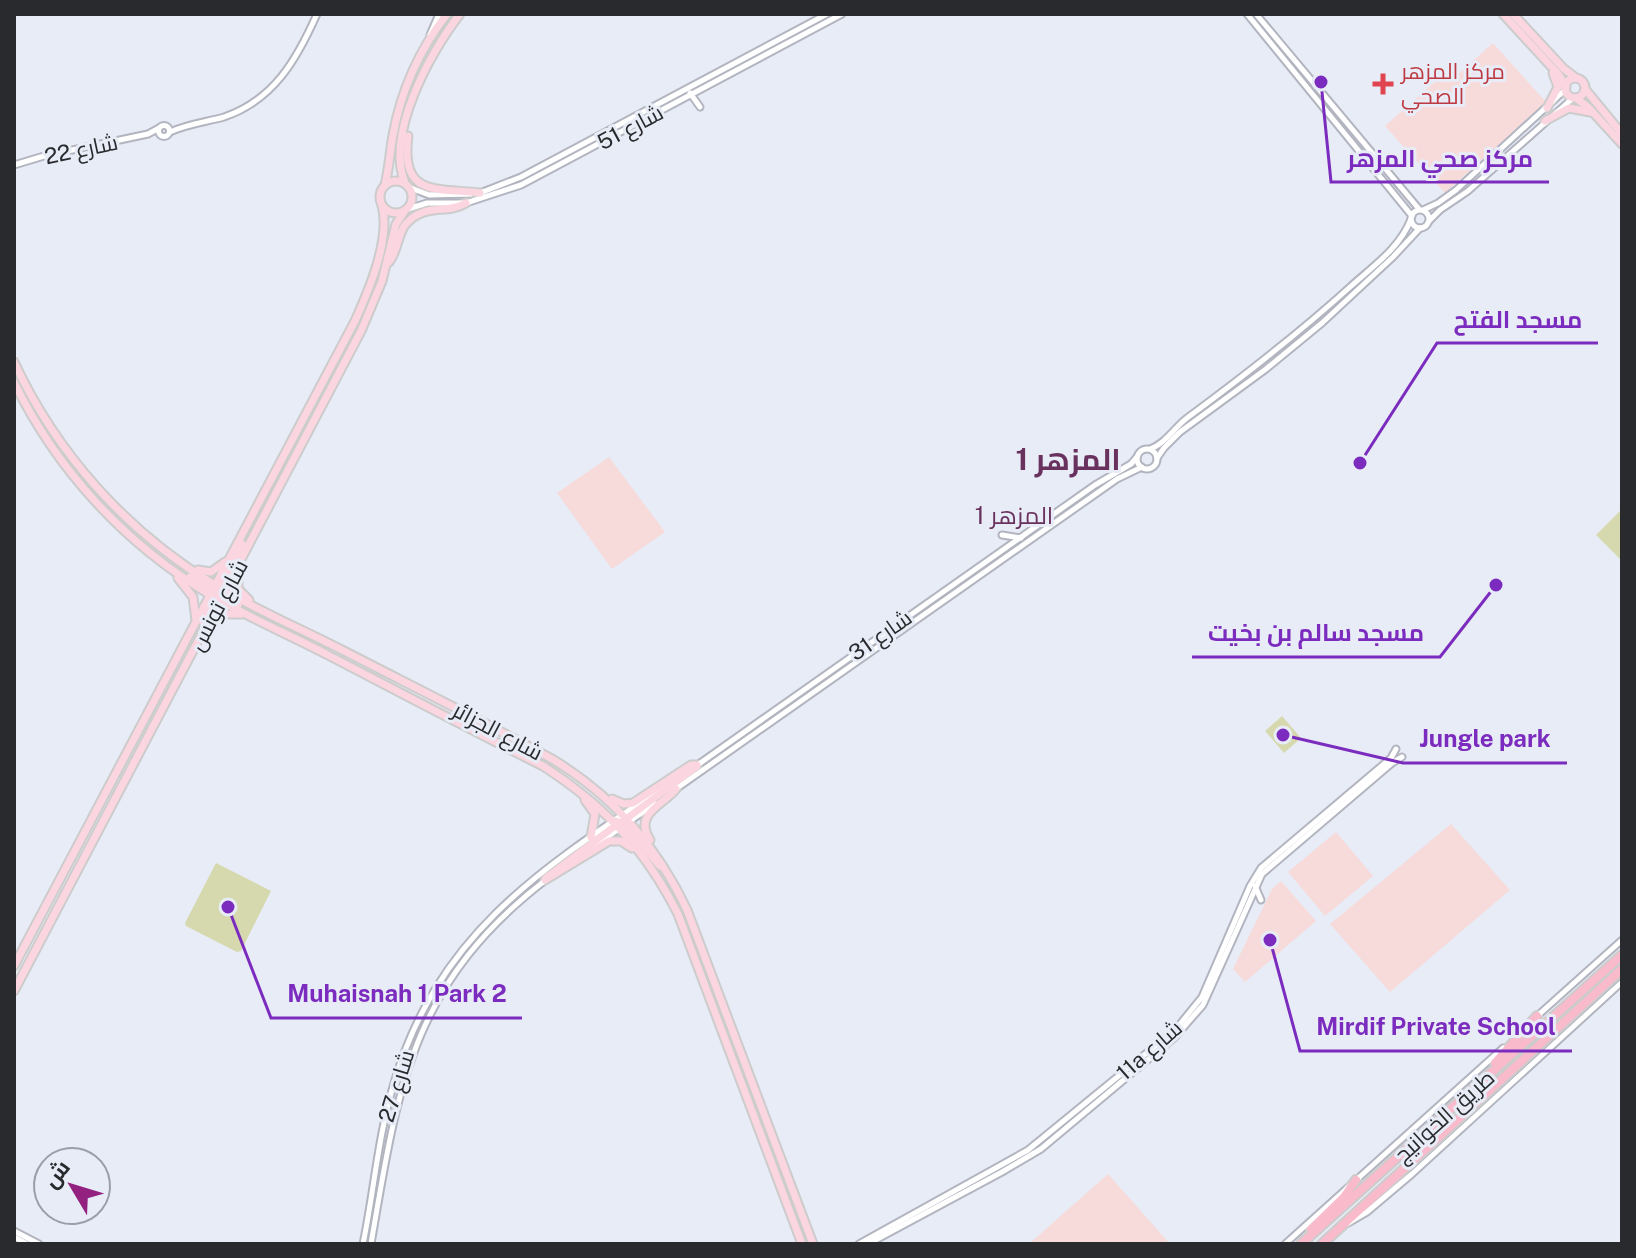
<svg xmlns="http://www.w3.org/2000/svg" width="1636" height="1258" font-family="'Public Sans',Cairo,sans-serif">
<rect width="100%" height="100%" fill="#e8ecf7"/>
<g fill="#f6dbda">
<path d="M 1493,43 L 1546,102 L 1445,193 L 1385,126 L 1448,70 L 1455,77 Z"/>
<path d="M 609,457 L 665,532 L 612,569 L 557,493 Z"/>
<path d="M 1451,824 L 1510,890 L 1390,992 L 1330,924 Z"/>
<path d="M 1336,832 L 1373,876 L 1325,916 L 1288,872 Z"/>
<path d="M 1281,881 L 1316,921 L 1245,982 L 1233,969 L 1272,889 Z"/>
<path d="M 1108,1174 L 1170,1244 L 1029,1244 Z"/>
</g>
<g fill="#d6d9ae">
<path d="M 1622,509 L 1622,561 L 1596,535 Z"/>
<path d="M 1282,716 L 1301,738 L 1284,753 L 1265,731 Z"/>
<path d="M 216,863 L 271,891 L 241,951 L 237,952 L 186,926 L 185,923 Z"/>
</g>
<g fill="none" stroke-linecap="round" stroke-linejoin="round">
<defs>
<g id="minor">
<path d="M 1247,14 L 1412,216"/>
<path d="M 1256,14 L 1419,209"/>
<path d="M 430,35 L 439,14"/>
<path d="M 690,93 L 700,107"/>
<circle cx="164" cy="131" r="5.5"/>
<path d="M 170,132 C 187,124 206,122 224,117 C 274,100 297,59 317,14"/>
<path d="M 14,165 L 44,156 L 148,134 L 159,128"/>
<path d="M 411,188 L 429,195 L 470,194"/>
<path d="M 480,193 L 521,177 L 827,14"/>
<path d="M 408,209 L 427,203 L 466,203 L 521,185 L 842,14"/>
<circle cx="1420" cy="219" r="9"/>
<path d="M 1423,210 L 1438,203 L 1456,190 L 1566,89"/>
<path d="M 1430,220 L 1440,210 L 1468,191 L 1573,98"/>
<path d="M 1150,449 C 1165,444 1175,427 1187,418 C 1244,376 1298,334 1350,287 C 1372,267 1400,248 1411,219"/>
<circle cx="1147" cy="459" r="10"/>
<path d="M 1157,458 L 1164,448 L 1180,432 L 1266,369 L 1322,323 L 1393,257 L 1420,228"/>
<path d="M 1002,535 L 1021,538"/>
<path d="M 696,766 L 1095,485 L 1131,464 L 1137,457"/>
<path d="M 673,791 L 1117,479 L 1142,467"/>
<path d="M 627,823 L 655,804"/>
<path d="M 594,846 L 619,829"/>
<path d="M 1255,886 L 1261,900"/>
<path d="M 1536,1017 L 1622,940"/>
<path d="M 1348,1223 L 1367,1212 L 1412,1174 L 1622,982"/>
<path d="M 14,1231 L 39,1244"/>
<path d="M 14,1237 L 27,1244"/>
<path d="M 363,1244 C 374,1191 378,1136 394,1083 C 438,935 539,870 661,789"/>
<path d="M 371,1244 C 398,1087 411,983 547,879"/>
<path d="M 859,1244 L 1028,1150 L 1176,1029 L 1202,997 L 1250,886 L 1261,868 L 1391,758 L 1396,749"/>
<path d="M 868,1244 L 1002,1172 L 1041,1149 L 1175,1037 L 1203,1005 L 1262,874 L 1392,763 L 1402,757"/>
<path d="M 1285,1244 L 1503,1048"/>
</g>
<g id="major">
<path d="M 1503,14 L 1559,75 L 1566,87"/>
<path d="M 1513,14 L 1563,68 L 1576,78"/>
<circle cx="1575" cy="88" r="10"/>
<path d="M 1585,89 L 1622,134"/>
<path d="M 1576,98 L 1589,108 L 1622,144"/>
<path d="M 1547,108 L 1558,87 L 1553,73"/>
<path d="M 1545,121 L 1569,108 L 1590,112"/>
<path d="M 408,136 C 400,197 436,188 480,193"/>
<circle cx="396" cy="197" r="16"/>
<path d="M 405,183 C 385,135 430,52 460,14"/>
<path d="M 385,185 C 389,169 390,151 393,135 C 401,91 420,49 447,14"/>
<path d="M 389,262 C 398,251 397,236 405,225 C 424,202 446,215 466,203"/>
<path d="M 14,362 C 57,454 126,531 213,584 C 254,609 299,628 342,650 C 412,686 483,721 552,759 C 612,795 657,846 687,910 L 813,1244"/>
<path d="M 14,382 C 57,470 125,544 209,594 C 247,617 288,634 328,655 C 399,692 471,730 543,766 C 605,806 645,849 678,914 L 802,1244"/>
<path d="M 198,570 L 211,572 L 225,562"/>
<path d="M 238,574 L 238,589 L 249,600"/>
<path d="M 190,577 L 238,605"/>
<path d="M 178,578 L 193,597 L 196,620"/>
<path d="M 203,622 L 242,544"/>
<path d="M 211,626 L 225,614 L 242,614"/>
<path d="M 612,799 L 624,804 L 633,803 L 691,765 L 697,765"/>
<path d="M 585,800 L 595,814 L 591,837"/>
<path d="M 626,819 L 696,767"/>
<path d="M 616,821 L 624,824 L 660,866"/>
<path d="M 650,840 C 633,814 663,805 676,789"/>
<path d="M 546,878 L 619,823"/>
<path d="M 545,880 L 609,841 L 621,841 L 632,848"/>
<path d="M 14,966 L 355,321 C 369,290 391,239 382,205"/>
<path d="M 14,991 L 361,331 L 382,281 L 396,224 L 404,212"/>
</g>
<g id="highway">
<path d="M 1495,1063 L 1537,1016"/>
<path d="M 1311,1229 L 1344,1197 L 1356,1180"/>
<path d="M 1301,1244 L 1622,955"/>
<path d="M 1322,1244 L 1622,969"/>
</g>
</defs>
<use href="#minor" stroke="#b2b5bf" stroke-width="9"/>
<use href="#major" stroke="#cccccd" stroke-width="11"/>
<use href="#highway" stroke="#cccccd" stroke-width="12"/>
<use href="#minor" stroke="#fff" stroke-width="5"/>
<use href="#major" stroke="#fbd6e0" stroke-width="7"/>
<use href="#highway" stroke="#f9bacc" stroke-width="8"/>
</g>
<path fill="#e0444e" stroke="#e8ecf7" stroke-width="3" d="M1379 72h8v8h8v8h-8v8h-8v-8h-8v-8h8z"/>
<g text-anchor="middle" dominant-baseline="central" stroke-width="6" stroke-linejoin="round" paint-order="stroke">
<g font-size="22" fill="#be3a42" stroke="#e8ecf7" text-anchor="start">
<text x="1401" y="71">مركز المزهر<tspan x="1401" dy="25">الصحي</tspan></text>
</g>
<g font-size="22" fill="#292a2e" stroke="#e8ecf7">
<text transform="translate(630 127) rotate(-28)">شارع 51</text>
<text transform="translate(81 149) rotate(-12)">شارع 22</text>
<text transform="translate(218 605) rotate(-62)">شارع تونس</text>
<text transform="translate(880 635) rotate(-35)">شارع 31</text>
<text transform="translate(498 731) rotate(28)">شارع الجزائر</text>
<text transform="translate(1149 1050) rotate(-41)">11a شارع</text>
<text transform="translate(396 1086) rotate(-73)">شارع 27</text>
<text transform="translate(1444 1116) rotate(-42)">طريق الخوانيج</text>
</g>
<g font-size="24" fill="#69315d" stroke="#e8ecf7">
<text x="1014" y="515">المزهر 1</text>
</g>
<g font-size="30" font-weight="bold" fill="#69315d" stroke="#e8ecf7">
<text x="1068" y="459">المزهر 1</text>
</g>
</g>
<path fill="none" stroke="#7b2cbf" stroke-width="3" d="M1321 82L1331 182H1549M1360 463L1437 343H1598M1496 585L1440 657H1192M1283 735L1403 763H1567M228 907L271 1018H522M1270 940L1300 1051H1572"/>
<g fill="#7b2cbf" stroke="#e8ecf7" stroke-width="3">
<circle cx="1321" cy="82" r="8"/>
<circle cx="1360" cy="463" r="8"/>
<circle cx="1496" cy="585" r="8"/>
<circle cx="1283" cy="735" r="8"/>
<circle cx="228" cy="907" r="8"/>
<circle cx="1270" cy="940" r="8"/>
</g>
<g font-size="24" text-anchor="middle" font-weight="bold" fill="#7b2cbf" stroke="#e8ecf7" stroke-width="6" stroke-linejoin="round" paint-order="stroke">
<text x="1440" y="167">مركز صحي المزهر</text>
<text x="1518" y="328">مسجد الفتح</text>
<text x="1316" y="641">مسجد سالم بن بخيت</text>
<text x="1485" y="747">Jungle park</text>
<text x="397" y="1002">Muhaisnah 1 Park 2</text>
<text x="1436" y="1035">Mirdif Private School</text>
</g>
<rect width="1636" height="1258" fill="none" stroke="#292a2e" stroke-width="32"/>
<g transform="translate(72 1186) rotate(308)"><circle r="38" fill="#e8ecf7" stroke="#9c9ea7" stroke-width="2"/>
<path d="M0-6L14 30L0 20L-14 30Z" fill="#932180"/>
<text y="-12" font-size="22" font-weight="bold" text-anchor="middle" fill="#292a2e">ش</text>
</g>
</svg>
